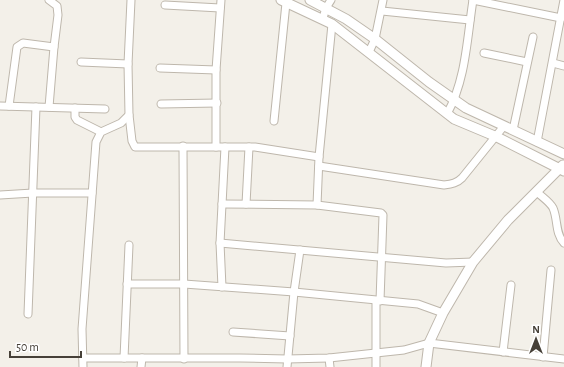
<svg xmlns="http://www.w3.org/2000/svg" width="564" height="367" font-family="'Alegreya Sans',sans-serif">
<rect width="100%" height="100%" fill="#f3f0e9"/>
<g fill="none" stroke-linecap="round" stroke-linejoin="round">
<defs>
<g id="minor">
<path d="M 473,0 L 561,18"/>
<path d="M 165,5 L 220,8"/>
<path d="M 382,11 L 470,20"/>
<path d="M 323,18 L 326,8 L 331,0"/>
<path d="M 369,52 L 375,39 L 383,0"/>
<path d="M 484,53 L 527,62"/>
<path d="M 81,62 L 128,64"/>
<path d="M 553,63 L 564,66"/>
<path d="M 160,68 L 216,70"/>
<path d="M 161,104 L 217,103"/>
<path d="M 0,106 L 105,109"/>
<path d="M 9,106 L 17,47 L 23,43 L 54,47"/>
<path d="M 49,107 L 54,47 L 58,15 L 57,6 L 49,0"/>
<path d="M 75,108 L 75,117 L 77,120 L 101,132"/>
<path d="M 447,114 C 466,80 467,38 473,0"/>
<path d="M 129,115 L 132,141 L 135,147 L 255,147 L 319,157"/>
<path d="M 274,121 L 286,3"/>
<path d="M 513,130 L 533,37"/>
<path d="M 537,142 L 564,0"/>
<path d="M 183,146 L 184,359"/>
<path d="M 216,147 L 216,70 L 221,0"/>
<path d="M 319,166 L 444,185 C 452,184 457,183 462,178 L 504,126"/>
<path d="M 537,192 C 542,197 550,202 553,208 C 558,219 555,234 564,243"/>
<path d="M 0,195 L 33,193 L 92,193"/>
<path d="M 222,204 L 317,205 L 381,213 L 383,215 L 380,301"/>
<path d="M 246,204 L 249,147"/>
<path d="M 317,205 L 319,157 L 332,24"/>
<path d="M 220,243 L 446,263 L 473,262"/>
<path d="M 127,284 L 184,284 L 294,292 L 418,304 L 443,313"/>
<path d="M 222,287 L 220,243 L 225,147"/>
<path d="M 28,314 L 36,107"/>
<path d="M 233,332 L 290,336"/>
<path d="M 503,352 L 511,285"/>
<path d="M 543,357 L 551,270"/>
<path d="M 83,358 L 240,358 L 287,359 L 329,358 L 404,350 L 429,343 L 564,359"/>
<path d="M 124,358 L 129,245"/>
<path d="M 329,358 L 330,367"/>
<path d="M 83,367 L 82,329 L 96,142 L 101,132 L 121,123 L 129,115 L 128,64 L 131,0"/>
<path d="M 141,367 L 142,358"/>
<path d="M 287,367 L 294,292 L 300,250"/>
<path d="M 376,367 L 376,301"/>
</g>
<g id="tertiary">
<path d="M 281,0 L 332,24 L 454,119 L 497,137 L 564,171"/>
<path d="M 310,0 L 346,19 L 375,39 L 429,82 L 466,108 L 564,154"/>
<path d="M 426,367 L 429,343 L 443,313 L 473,262 L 508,220 L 563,165"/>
</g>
</defs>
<use href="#minor" stroke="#beb7ac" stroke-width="9"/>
<use href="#tertiary" stroke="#beb7ac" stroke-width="11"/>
<use href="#minor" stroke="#fff" stroke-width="7"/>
<use href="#tertiary" stroke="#fff" stroke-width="9"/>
</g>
<g transform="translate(536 339)" stroke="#ffffff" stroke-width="3" paint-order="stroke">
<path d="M0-3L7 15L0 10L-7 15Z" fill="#464038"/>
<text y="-6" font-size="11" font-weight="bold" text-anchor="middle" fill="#464038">N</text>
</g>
<path d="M10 351v6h71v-6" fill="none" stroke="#464038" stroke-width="2"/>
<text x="16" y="351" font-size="12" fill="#464038" stroke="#ffffff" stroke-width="3" paint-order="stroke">50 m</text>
</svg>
